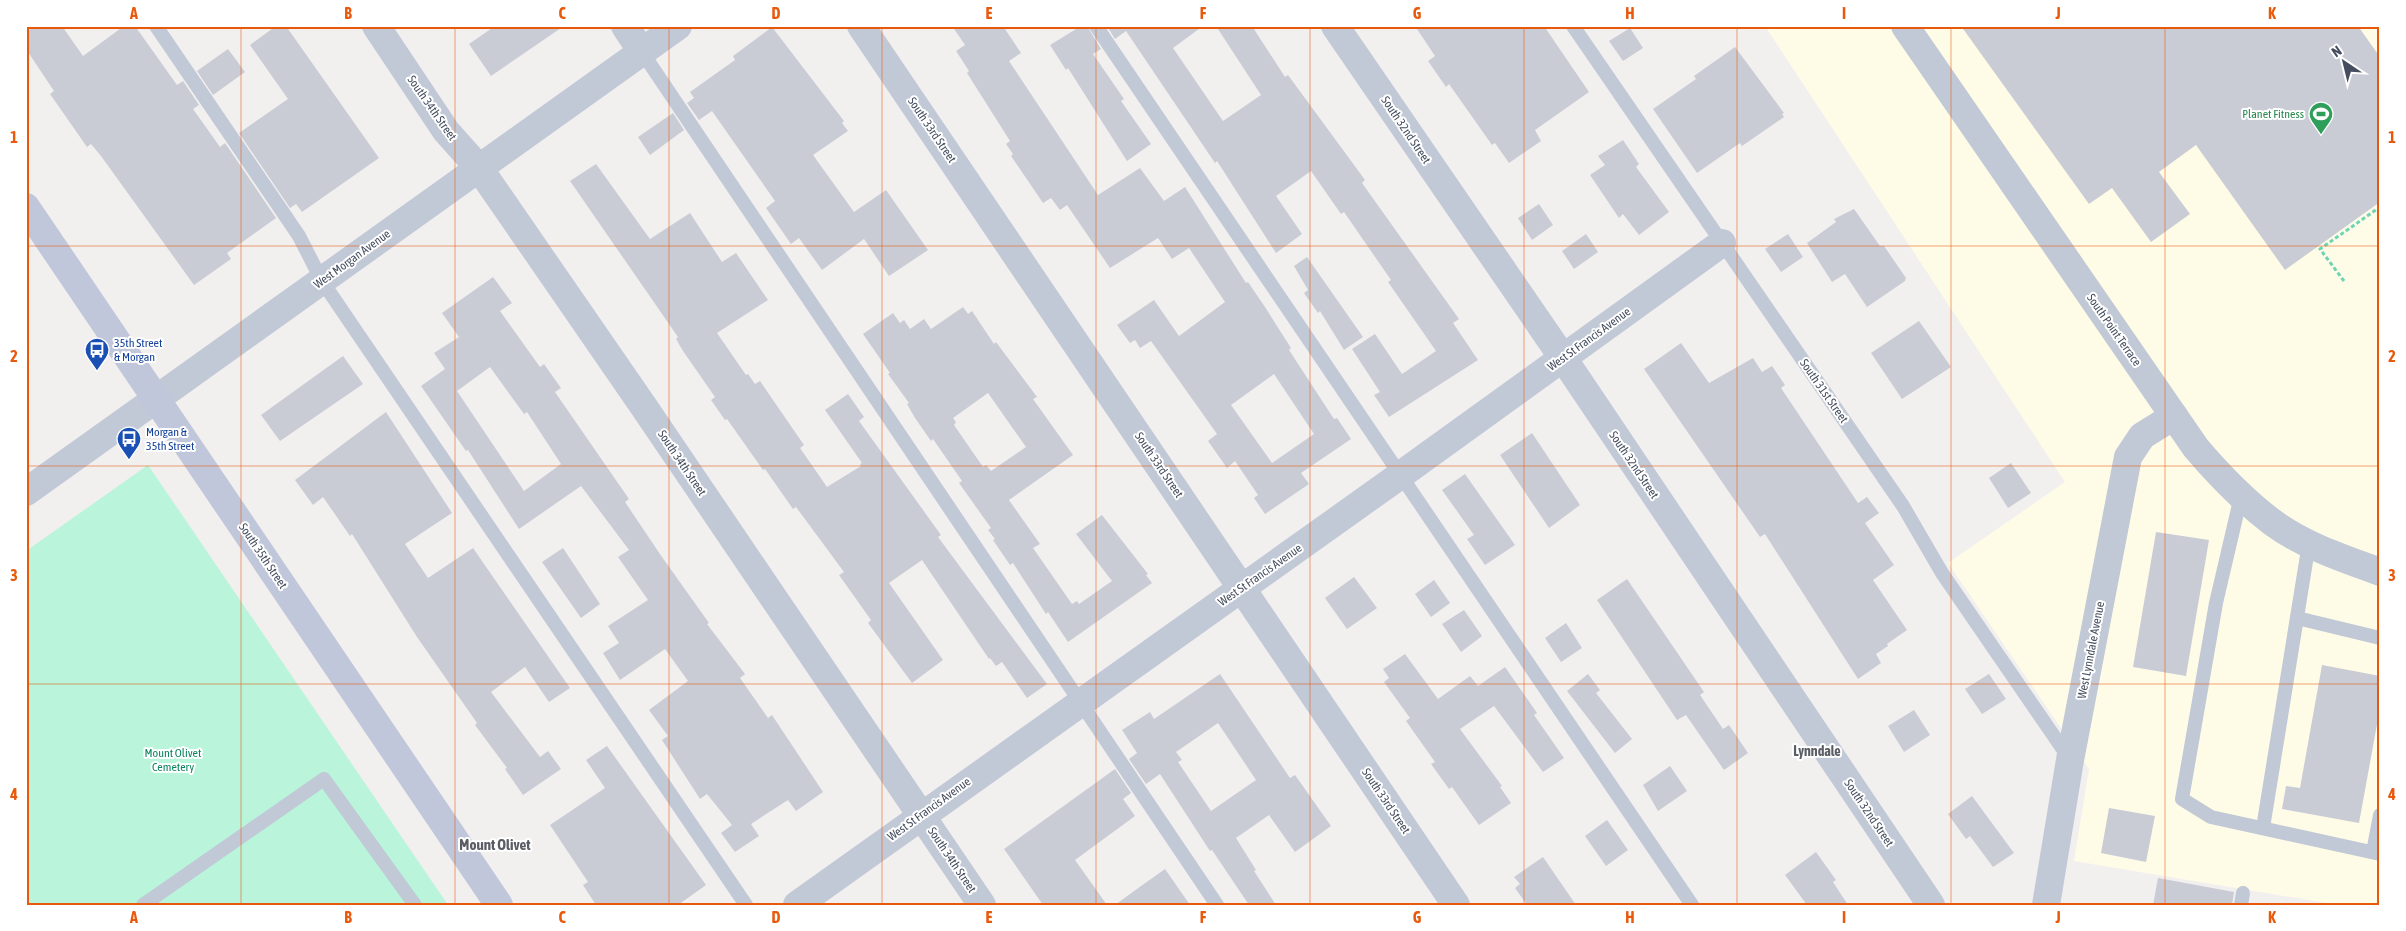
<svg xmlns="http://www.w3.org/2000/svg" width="2406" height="931" font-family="'Asap Condensed',sans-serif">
<rect width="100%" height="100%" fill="#f2efef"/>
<path fill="#fefce7" d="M 1765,26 L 2380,26 L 2380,905 L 2338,905 L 2074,861 L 2089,769 L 1948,563 L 2065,482 Z"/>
<path fill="#b9f4db" d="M 148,465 L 448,905 L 26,905 L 26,551 Z"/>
<g fill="#caccd5" fill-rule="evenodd">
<path d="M 35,26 L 62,26 L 83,56 L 124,26 L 135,26 L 177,85 L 183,81 L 199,105 L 193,109 L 220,147 L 225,143 L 276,218 L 227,253 L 231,259 L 194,285 L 101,156 L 91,144 L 87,147 L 50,94 L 54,91 L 26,49 L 26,32 Z"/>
<path d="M 276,26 L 286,26 L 379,158 L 302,212 L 296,204 L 290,208 L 239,133 L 288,99 L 250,45 Z"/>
<path d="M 495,26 L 564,26 L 491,76 L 469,44 Z"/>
<path d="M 952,26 L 1003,26 L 1021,53 L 1009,61 L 1098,195 L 1140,168 L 1164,201 L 1185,187 L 1246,283 L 1248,282 L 1265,307 L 1291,348 L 1289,350 L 1334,419 L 1337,418 L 1351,439 L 1301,473 L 1309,484 L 1265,514 L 1254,498 L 1258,495 L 1235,461 L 1227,468 L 1208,441 L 1217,434 L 1151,341 L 1140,348 L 1135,340 L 1130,343 L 1117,325 L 1154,300 L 1179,336 L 1225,302 L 1189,248 L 1172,259 L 1158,238 L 1110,268 L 1067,205 L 1060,210 L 1051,198 L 1043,203 L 1011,156 L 1013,154 L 1006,144 L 1010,141 L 967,73 L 969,71 L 956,51 L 965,45 ZM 1274,374 L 1314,434 L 1272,463 L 1231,405 Z"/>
<path d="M 1081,26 L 1087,26 L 1101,49 L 1093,54 L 1124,99 L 1121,101 L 1151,144 L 1127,161 L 1068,68 L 1066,70 L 1050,45 Z"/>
<path d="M 1107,26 L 1203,26 L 1173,48 L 1223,121 L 1261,95 L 1216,26 L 1252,26 L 1285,77 L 1288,75 L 1357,169 L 1365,180 L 1362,183 L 1459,319 L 1453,323 L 1478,360 L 1389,417 L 1374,395 L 1380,392 L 1352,349 L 1375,334 L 1402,374 L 1436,351 L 1388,282 L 1391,280 L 1344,212 L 1341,214 L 1311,171 L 1276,196 L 1302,234 L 1276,253 L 1217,161 L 1215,163 L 1126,31 L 1115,39 Z"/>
<path d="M 1415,26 L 1544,26 L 1589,92 L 1535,130 L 1541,141 L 1509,163 L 1495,143 L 1492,145 L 1449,84 L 1446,87 L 1428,61 L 1435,56 Z"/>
<path d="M 1961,26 L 2358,26 L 2380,57 L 2380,202 L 2285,270 L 2196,145 L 2159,172 L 2190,214 L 2151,242 L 2112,188 L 2089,204 Z"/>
<path d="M 772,27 L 844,121 L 842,123 L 848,131 L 813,155 L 854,212 L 886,190 L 928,250 L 889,276 L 864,239 L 822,270 L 799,238 L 791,244 L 766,208 L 775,201 L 712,111 L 699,120 L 687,103 L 694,98 L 690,92 L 735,60 L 733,56 Z"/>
<path d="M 1630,28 L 1643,48 L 1623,61 L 1609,41 Z"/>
<path d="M 1735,47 L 1784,113 L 1782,114 L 1784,117 L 1742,146 L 1740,143 L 1697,173 L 1653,109 L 1696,79 L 1694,76 Z"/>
<path d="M 228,49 L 245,72 L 213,95 L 197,71 Z"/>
<path d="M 673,113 L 684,130 L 650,155 L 638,137 Z"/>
<path d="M 1623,140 L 1639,164 L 1636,167 L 1669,212 L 1639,235 L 1623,214 L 1619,218 L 1590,175 L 1605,165 L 1598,156 Z"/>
<path d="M 596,164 L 650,239 L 690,213 L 722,262 L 736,253 L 768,300 L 717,333 L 746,375 L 748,374 L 755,384 L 760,381 L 804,445 L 800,448 L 827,487 L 861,466 L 860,464 L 862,463 L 825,410 L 848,394 L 864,417 L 859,421 L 941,535 L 938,537 L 1047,684 L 1027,698 L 1002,662 L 996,666 L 990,658 L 989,659 L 922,560 L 889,583 L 943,660 L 912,683 L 868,623 L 871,620 L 866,613 L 839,575 L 844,572 L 796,507 L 793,509 L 765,469 L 763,470 L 727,419 L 725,420 L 711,400 L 715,397 L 683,351 L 676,339 L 678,337 L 570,181 Z"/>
<path d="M 1539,204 L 1553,225 L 1532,240 L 1518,218 Z"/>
<path d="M 1854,209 L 1880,246 L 1884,246 L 1906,278 L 1905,281 L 1867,307 L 1845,274 L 1832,282 L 1807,243 L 1836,222 L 1834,219 Z"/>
<path d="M 1586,234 L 1598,252 L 1574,269 L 1562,251 Z"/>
<path d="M 1788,234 L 1803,257 L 1781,272 L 1765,249 Z"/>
<path d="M 1307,257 L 1363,337 L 1344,350 L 1320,311 L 1318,313 L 1304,293 L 1308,290 L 1294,266 Z"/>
<path d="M 493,277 L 512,303 L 500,311 L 540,367 L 544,364 L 561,388 L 555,392 L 629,499 L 625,502 L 662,557 L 709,623 L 707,624 L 745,674 L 740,678 L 768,718 L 772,715 L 823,792 L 796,811 L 788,800 L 751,824 L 759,836 L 735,852 L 721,833 L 732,825 L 707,794 L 700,799 L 662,740 L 668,736 L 649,710 L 688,681 L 665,649 L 620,680 L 603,653 L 619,643 L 608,626 L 648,600 L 618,557 L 629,550 L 581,486 L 519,529 L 468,450 L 466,451 L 421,386 L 445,369 L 434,353 L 459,337 L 442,313 ZM 490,367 L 524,414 L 527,412 L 561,464 L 524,491 L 457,391 Z"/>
<path d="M 963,307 L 968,314 L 972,311 L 994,344 L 996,342 L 1037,397 L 1033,399 L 1073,455 L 1009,500 L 1040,544 L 1033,548 L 1072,604 L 1077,601 L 1079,604 L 1112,581 L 1076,534 L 1102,515 L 1148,574 L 1146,575 L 1152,583 L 1068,642 L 1048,612 L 1046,614 L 1013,563 L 1010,565 L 993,540 L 995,539 L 988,530 L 991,528 L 959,483 L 962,481 L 933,439 L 931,441 L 915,418 L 907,404 L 909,403 L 888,374 L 890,373 L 863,334 L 893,313 L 900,323 L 904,320 L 910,329 L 924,319 L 931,329 ZM 988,393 L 1026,447 L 991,471 L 986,465 L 983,467 L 954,425 L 956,422 L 953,418 Z"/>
<path d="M 1919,321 L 1951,367 L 1902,399 L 1871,353 Z"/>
<path d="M 1681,343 L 1709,383 L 1753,358 L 1762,372 L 1772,366 L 1785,385 L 1781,388 L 1858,503 L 1867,497 L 1879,513 L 1865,523 L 1894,565 L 1873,580 L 1907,630 L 1887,644 L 1888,646 L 1876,654 L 1881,663 L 1858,679 L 1765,534 L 1760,537 L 1644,369 Z"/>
<path d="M 343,356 L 363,384 L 280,441 L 261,415 Z"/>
<path d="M 386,412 L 452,513 L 405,544 L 428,578 L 473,548 L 570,688 L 549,702 L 525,667 L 491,692 L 540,757 L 548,751 L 561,769 L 523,795 L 505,769 L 507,768 L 475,725 L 477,723 L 417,637 L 352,534 L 350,536 L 323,497 L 313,505 L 295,480 Z"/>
<path d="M 1532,433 L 1580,505 L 1549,528 L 1500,455 Z"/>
<path d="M 2011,463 L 2031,493 L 2008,508 L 1989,478 Z"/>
<path d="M 1465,474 L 1515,545 L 1485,565 L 1467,539 L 1474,535 L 1442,490 Z"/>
<path d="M 2156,532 L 2209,540 L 2186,676 L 2133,667 Z"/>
<path d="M 563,548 L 600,604 L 581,618 L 542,562 Z"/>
<path d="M 1354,577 L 1377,608 L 1347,629 L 1325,598 Z"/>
<path d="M 1627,579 L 1704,692 L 1700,695 L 1723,729 L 1729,725 L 1748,753 L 1724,770 L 1686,715 L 1677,720 L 1597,600 Z"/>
<path d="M 1434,580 L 1450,603 L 1431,617 L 1415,594 Z"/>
<path d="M 1464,610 L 1482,636 L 1461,652 L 1442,624 Z"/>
<path d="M 1566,623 L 1582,648 L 1561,662 L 1545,638 Z"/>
<path d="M 1405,654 L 1438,699 L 1470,676 L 1478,686 L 1505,667 L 1537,713 L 1534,715 L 1564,758 L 1543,772 L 1494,706 L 1460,729 L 1502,786 L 1500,787 L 1511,803 L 1479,825 L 1452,787 L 1449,789 L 1431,764 L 1435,762 L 1406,721 L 1410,718 L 1384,682 L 1389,678 L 1383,669 Z"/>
<path d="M 2322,665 L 2380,676 L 2380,708 L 2359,823 L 2282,809 L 2286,786 L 2300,788 Z"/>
<path d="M 1220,674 L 1290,778 L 1295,775 L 1331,826 L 1295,852 L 1269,815 L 1236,838 L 1256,870 L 1254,871 L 1276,905 L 1249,905 L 1212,850 L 1210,851 L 1160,774 L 1146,784 L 1129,759 L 1137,753 L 1122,730 L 1150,712 L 1154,719 ZM 1218,723 L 1256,780 L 1211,811 L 1178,762 L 1182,760 L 1176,752 Z"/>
<path d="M 1588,674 L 1600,690 L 1596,693 L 1632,739 L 1615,753 L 1567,691 Z"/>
<path d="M 1989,674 L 2006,699 L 1982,714 L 1965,689 Z"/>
<path d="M 1914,710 L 1930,735 L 1904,752 L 1888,726 Z"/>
<path d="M 607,746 L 706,885 L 678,905 L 596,905 L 583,885 L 588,882 L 550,825 L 605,788 L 586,760 Z"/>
<path d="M 1670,766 L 1687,791 L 1658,811 L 1643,785 Z"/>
<path d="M 1115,769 L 1131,793 L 1123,799 L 1135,816 L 1075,860 L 1107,905 L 1043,905 L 1004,849 Z"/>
<path d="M 1972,796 L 2014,853 L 1993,867 L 1970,836 L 1966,839 L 1948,814 Z"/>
<path d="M 2109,808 L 2155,816 L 2146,862 L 2101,853 Z"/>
<path d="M 1607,820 L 1628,850 L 1606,866 L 1585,836 Z"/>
<path d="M 1816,852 L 1836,880 L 1833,882 L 1848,905 L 1807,905 L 1785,875 Z"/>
<path d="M 1543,857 L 1576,905 L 1527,905 L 1515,888 L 1520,884 L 1514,877 Z"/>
<path d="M 1165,869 L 1190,905 L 1115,905 L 1141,886 Z"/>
<path d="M 2158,878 L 2234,892 L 2232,905 L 2153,905 Z"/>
</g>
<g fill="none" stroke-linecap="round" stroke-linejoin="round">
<path stroke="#6dd5b6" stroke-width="3" stroke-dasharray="4 2.5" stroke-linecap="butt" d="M 2344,281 L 2320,249 L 2380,207"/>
<g stroke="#c1c8d6" stroke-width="14">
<path d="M 156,26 L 299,236 L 322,281 L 746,905"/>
<path d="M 1096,26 L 1692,905"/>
<path d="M 1573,26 L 1903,506 L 1942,573 L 2069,758"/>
<path d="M 642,52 L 1217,905"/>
<path d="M 2241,496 L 2216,603 L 2182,799 L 2211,817 L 2380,854"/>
<path d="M 2297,618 L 2380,638"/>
<path d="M 2263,828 L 2309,543"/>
<path d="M 2373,852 L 2380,815"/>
<path d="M 143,905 L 324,779 L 415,905"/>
<path d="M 2241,905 L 2243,893"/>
</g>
<g stroke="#c1c8d6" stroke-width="28">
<path d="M 376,26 L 446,131 L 479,168 L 644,407 L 982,905"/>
<path d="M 625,26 L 642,52"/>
<path d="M 861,26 L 1456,905"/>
<path d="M 1335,26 L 1563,358 L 1931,905"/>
<path d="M 1905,26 L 2196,448 C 2219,475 2243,500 2272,522 C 2304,546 2343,558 2380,572"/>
<path d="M 797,905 L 1402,474 L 1722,243"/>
<path d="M 2046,905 L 2070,760 L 2128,457 L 2142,436 L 2174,416"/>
</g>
<path stroke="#c1c8d6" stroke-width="28" d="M 26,492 L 678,26"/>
<path stroke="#c0c7da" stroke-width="28" d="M 26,207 L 499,905"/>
</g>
<path fill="none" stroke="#e8590c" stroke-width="1" stroke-opacity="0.55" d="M 241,26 L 241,905M 455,26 L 455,905M 669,26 L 669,905M 882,26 L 882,905M 1096,26 L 1096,905M 1310,26 L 1310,905M 1524,26 L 1524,905M 1737,26 L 1737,905M 1951,26 L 1951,905M 2165,26 L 2165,905M 26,246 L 2380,246M 26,466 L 2380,466M 26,684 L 2380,684"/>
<defs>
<symbol id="stadium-pin" viewBox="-11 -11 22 30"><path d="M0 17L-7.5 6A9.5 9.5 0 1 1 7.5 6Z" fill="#2e9e5b" stroke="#fff"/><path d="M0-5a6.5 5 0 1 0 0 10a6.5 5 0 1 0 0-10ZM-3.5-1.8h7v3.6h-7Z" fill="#fff"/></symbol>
<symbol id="bus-pin" viewBox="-11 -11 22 30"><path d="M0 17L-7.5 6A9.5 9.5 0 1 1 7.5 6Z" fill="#1a4fb4" stroke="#fff"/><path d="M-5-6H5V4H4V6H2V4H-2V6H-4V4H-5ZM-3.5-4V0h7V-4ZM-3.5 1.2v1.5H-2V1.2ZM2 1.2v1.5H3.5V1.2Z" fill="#fff"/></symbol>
</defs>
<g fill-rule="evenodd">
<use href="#stadium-pin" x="2307" y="100" width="28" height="38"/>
<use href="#bus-pin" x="83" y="336" width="28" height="38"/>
<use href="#bus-pin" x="115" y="425" width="28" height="38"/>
</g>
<g text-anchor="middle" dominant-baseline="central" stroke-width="4" stroke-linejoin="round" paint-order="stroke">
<g font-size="12" fill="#454e5f" stroke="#fff">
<text transform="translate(432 108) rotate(55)">South 34th Street</text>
<text transform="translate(932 130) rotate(56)">South 33rd Street</text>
<text transform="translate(1406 130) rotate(56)">South 32nd Street</text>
<text transform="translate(352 259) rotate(-36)">West Morgan Avenue</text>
<text transform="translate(2114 330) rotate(55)">South Point Terrace</text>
<text transform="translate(1589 339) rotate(-36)">West St Francis Avenue</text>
<text transform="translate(1824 391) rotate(55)">South 31st Street</text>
<text transform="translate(682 463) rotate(56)">South 34th Street</text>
<text transform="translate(1159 465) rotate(56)">South 33rd Street</text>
<text transform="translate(1634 465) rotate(56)">South 32nd Street</text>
<text transform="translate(263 556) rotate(56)">South 35th Street</text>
<text transform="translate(1260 575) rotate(-35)">West St Francis Avenue</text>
<text transform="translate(2091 650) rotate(-79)">West Lynndale Avenue</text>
<text transform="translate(1386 801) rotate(56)">South 33rd Street</text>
<text transform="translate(929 809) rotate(-36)">West St Francis Avenue</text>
<text transform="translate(1869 813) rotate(56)">South 32nd Street</text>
<text transform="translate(952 860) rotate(56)">South 34th Street</text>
</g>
<g font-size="12" fill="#27864d" stroke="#fff" text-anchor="end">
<text x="2304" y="114">Planet Fitness</text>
</g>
<g font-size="12" fill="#164399" stroke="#fff" text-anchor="start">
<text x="114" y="343">35th Street<tspan x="114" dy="14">&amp; Morgan</tspan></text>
<text x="146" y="432">Morgan &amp;<tspan x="146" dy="14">35th Street</tspan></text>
</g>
<g font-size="12" fill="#0d835f" stroke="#fff">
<text x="173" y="753">Mount Olivet<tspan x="173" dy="14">Cemetery</tspan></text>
</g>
<g font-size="14" font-weight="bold" fill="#5b5d65" stroke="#fff">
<text x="1817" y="751">Lynndale</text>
</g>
<g font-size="15" font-weight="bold" fill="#5b5d65" stroke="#fff">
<text x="495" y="844">Mount Olivet</text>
</g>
</g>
<rect width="2406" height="931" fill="none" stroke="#ffffff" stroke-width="55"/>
<g transform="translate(2344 62) rotate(325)" stroke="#ffffff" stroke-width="4" paint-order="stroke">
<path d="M0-4L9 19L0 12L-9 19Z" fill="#454e5f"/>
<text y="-8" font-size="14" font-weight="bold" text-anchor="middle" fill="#454e5f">N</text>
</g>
<rect x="28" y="28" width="2350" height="876" fill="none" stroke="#e8590c" stroke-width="2"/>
<g font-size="16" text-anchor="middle" font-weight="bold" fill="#e8590c">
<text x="134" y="19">A</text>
<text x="348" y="19">B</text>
<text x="562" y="19">C</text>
<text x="776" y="19">D</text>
<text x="989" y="19">E</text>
<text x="1203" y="19">F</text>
<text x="1417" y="19">G</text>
<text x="1630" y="19">H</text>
<text x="1844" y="19">I</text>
<text x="2058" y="19">J</text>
<text x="2272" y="19">K</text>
<text x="14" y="143">1</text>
<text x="2392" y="143">1</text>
<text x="14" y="362">2</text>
<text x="2392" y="362">2</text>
<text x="14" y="581">3</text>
<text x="2392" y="581">3</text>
<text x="14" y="800">4</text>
<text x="2392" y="800">4</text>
<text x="134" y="923">A</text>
<text x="348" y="923">B</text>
<text x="562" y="923">C</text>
<text x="776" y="923">D</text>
<text x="989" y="923">E</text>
<text x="1203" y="923">F</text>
<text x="1417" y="923">G</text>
<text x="1630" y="923">H</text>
<text x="1844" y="923">I</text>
<text x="2058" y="923">J</text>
<text x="2272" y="923">K</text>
</g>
</svg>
